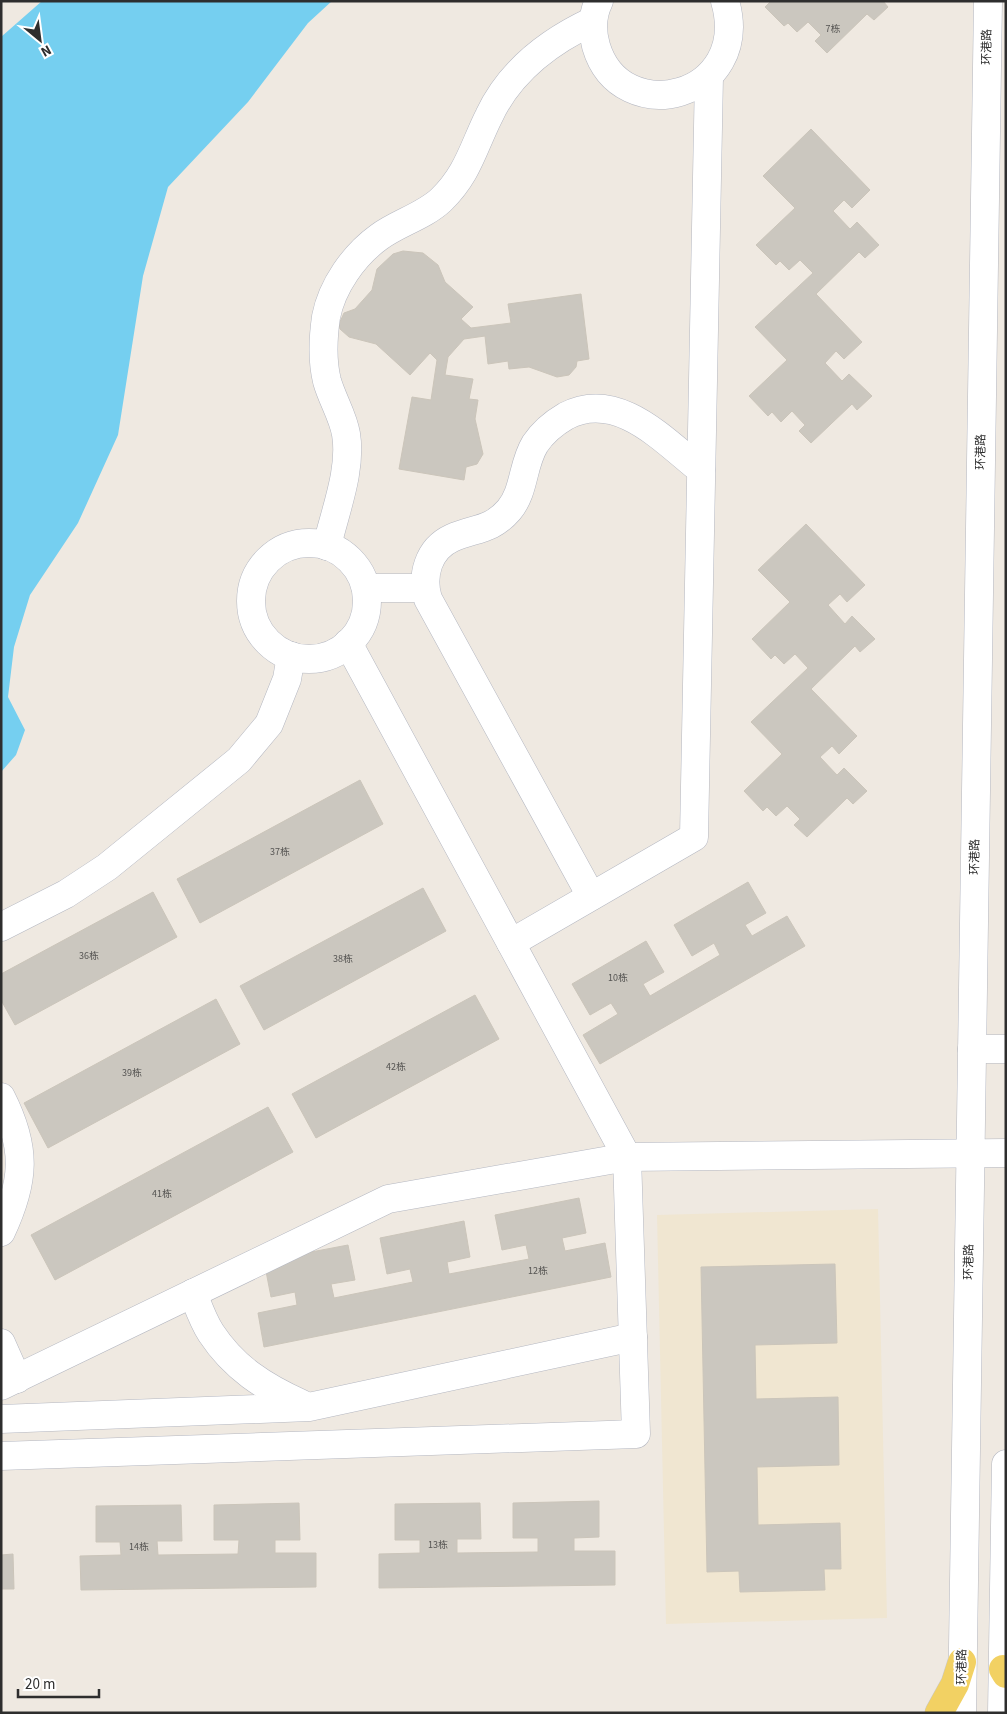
<svg xmlns="http://www.w3.org/2000/svg" width="1007" height="1714" font-family="'Source Sans 3','Noto Sans SC',sans-serif">
<rect width="100%" height="100%" fill="#efe9e1"/>
<path fill="#f0e6d1" d="M 878,1209 L 887,1618 L 666,1624 L 657,1215 Z"/>
<path fill="#75cff0" d="M 42,1 L 332,1 L 308,23 L 248,102 L 168,187 L 143,276 L 118,435 L 78,523 L 30,595 L 14,647 L 8,697 L 25,730 L 16,755 L 1,772 L 1,37 Z"/>
<g fill="#cbc7bf" stroke="#cbc5ba">
<path d="M 771,1 L 883,1 L 888,7 L 874,20 L 867,14 L 827,53 L 815,41 L 821,35 L 808,22 L 797,32 L 788,23 L 784,26 L 765,7 Z"/>
<path d="M 811,129 L 870,190 L 852,208 L 844,200 L 833,211 L 850,229 L 857,222 L 879,245 L 865,258 L 859,252 L 816,294 L 862,342 L 844,359 L 836,351 L 825,363 L 842,381 L 849,374 L 872,396 L 857,410 L 852,404 L 811,443 L 799,431 L 805,425 L 792,411 L 781,422 L 772,412 L 768,416 L 749,396 L 787,360 L 755,327 L 813,273 L 800,260 L 789,270 L 780,261 L 776,265 L 756,245 L 795,208 L 763,176 Z"/>
<path d="M 403,251 L 423,253 L 438,265 L 445,282 L 473,307 L 461,319 L 471,328 L 511,323 L 508,304 L 581,294 L 589,359 L 577,361 L 576,367 L 569,375 L 557,377 L 529,367 L 509,369 L 508,361 L 488,364 L 485,336 L 464,339 L 448,357 L 445,375 L 473,379 L 469,399 L 478,400 L 475,419 L 483,454 L 477,464 L 466,467 L 464,480 L 399,469 L 412,397 L 431,400 L 437,360 L 430,353 L 410,375 L 376,344 L 349,337 L 340,329 L 339,324 L 344,313 L 355,309 L 372,290 L 377,269 L 393,254 Z"/>
<path d="M 806,524 L 865,585 L 847,602 L 840,594 L 828,605 L 845,624 L 852,616 L 875,639 L 860,652 L 855,646 L 811,689 L 857,736 L 839,754 L 832,746 L 820,757 L 837,775 L 844,768 L 867,791 L 853,804 L 847,798 L 807,837 L 794,825 L 800,819 L 787,806 L 776,816 L 767,807 L 763,811 L 744,791 L 782,754 L 751,722 L 808,668 L 795,654 L 784,664 L 775,655 L 771,659 L 752,639 L 790,602 L 758,570 Z"/>
<path d="M 360,780 L 383,824 L 200,923 L 177,879 Z"/>
<path d="M 748,882 L 766,913 L 745,925 L 752,936 L 787,916 L 805,946 L 600,1064 L 583,1035 L 618,1014 L 611,1003 L 590,1015 L 572,984 L 646,941 L 664,972 L 643,984 L 650,996 L 720,955 L 714,943 L 692,956 L 674,925 Z"/>
<path d="M 423,888 L 446,931 L 264,1030 L 240,986 Z"/>
<path d="M 153,892 L 177,937 L 15,1025 L 1,1000 L 1,974 Z"/>
<path d="M 475,995 L 499,1039 L 316,1138 L 292,1094 Z"/>
<path d="M 216,999 L 240,1044 L 48,1148 L 24,1103 Z"/>
<path d="M 268,1107 L 293,1152 L 55,1280 L 31,1235 Z"/>
<path d="M 579,1198 L 586,1233 L 562,1238 L 565,1251 L 605,1243 L 611,1277 L 264,1347 L 258,1313 L 297,1305 L 295,1292 L 271,1297 L 264,1261 L 348,1245 L 355,1280 L 331,1284 L 334,1298 L 413,1282 L 410,1269 L 387,1274 L 380,1238 L 464,1221 L 470,1257 L 447,1262 L 449,1274 L 529,1259 L 526,1245 L 502,1250 L 495,1215 Z"/>
<path d="M 835,1264 L 837,1343 L 755,1345 L 756,1399 L 838,1397 L 839,1465 L 757,1467 L 758,1525 L 840,1523 L 841,1569 L 824,1569 L 825,1590 L 740,1592 L 739,1571 L 707,1572 L 701,1267 Z"/>
<path d="M 599,1501 L 599,1537 L 574,1538 L 574,1551 L 615,1551 L 615,1585 L 379,1588 L 379,1554 L 420,1553 L 420,1540 L 395,1540 L 395,1504 L 480,1503 L 481,1539 L 457,1539 L 457,1553 L 538,1552 L 538,1538 L 513,1538 L 513,1503 Z"/>
<path d="M 299,1503 L 300,1540 L 275,1540 L 275,1553 L 316,1553 L 316,1587 L 81,1590 L 80,1556 L 121,1555 L 120,1542 L 96,1542 L 96,1506 L 181,1505 L 182,1541 L 157,1541 L 158,1555 L 238,1554 L 239,1540 L 214,1540 L 214,1505 Z"/>
<path d="M 13,1554 L 14,1589 L 1,1589 L 1,1555 Z"/>
</g>
<g fill="none" stroke-linecap="round" stroke-linejoin="round">
<defs>
<g id="minor">
<path d="M 599,1 C 592,15 592,32 596,46 C 621,131 753,98 725,1"/>
<circle cx="309" cy="601" r="58"/>
<path d="M 327,546 C 335,511 352,470 346,434 C 343,416 332,399 327,381 C 322,361 323,338 326,317 C 332,286 354,255 379,237 C 398,223 424,216 441,200 C 468,174 473,148 489,116 C 510,71 550,41 593,21"/>
<path d="M 366,588 L 425,588"/>
<path d="M 591,896 L 428,599 C 421,576 428,549 452,538 C 474,528 491,531 509,510 C 525,491 522,465 535,444 C 543,432 554,423 566,416 C 618,389 664,441 701,470"/>
<path d="M 1,927 L 66,894 L 107,867 L 239,760 L 269,724 L 287,679 L 291,656"/>
<path d="M 511,943 L 694,837 L 709,76"/>
<path d="M 972,1049 L 1006,1049"/>
<path d="M 1,1097 C 27,1148 25,1181 1,1232"/>
<path d="M 193,1293 C 198,1306 203,1321 211,1333 C 234,1368 264,1387 302,1404"/>
<path d="M 1,1343 L 17,1379"/>
<path d="M 1,1386 L 388,1199 L 627,1157 L 1006,1153"/>
<path d="M 1,1419 L 309,1407 L 633,1337"/>
<path d="M 1,1456 L 636,1434 L 627,1157 L 348,643"/>
<path d="M 962,1713 L 988,1"/>
<path d="M 1002,1713 L 1006,1464"/>
</g>
<g id="major">
<path d="M 1003,1669 L 1006,1674"/>
<path d="M 939,1713 L 955,1684 L 962,1662"/>
</g>
</defs>
<use href="#minor" stroke="#b4b7c1" stroke-width="29"/>
<use href="#major" stroke="#c9c9c9" stroke-width="29"/>
<use href="#minor" stroke="#fff" stroke-width="28"/>
<use href="#major" stroke="#f2d163" stroke-width="28"/>
</g>
<g text-anchor="middle" dominant-baseline="central" stroke-width="4.5" stroke-linejoin="round" paint-order="stroke">
<g font-size="10" fill="#555452">
<text x="833" y="29">7栋</text>
<text x="280" y="852">37栋</text>
<text x="89" y="956">36栋</text>
<text x="343" y="959">38栋</text>
<text x="618" y="978">10栋</text>
<text x="396" y="1067">42栋</text>
<text x="132" y="1073">39栋</text>
<text x="162" y="1194">41栋</text>
<text x="538" y="1271">12栋</text>
<text x="438" y="1545">13栋</text>
<text x="139" y="1547">14栋</text>
</g>
<g font-size="12" fill="#2e2e2e" stroke="#fff">
<text transform="translate(987 47) rotate(-89)">环港路</text>
<text transform="translate(981 452) rotate(-89)">环港路</text>
<text transform="translate(975 857) rotate(-89)">环港路</text>
<text transform="translate(969 1262) rotate(-89)">环港路</text>
<text transform="translate(962 1667) rotate(-89)">环港路</text>
</g>
</g>
<rect width="1007" height="1714" fill="none" stroke="#2e2e2e" stroke-width="5"/>
<g transform="translate(40 40) rotate(151)" stroke="#ffffff" stroke-width="4" paint-order="stroke">
<path d="M0-4L9 19L0 12L-9 19Z" fill="#2e2e2e"/>
<text y="-8" font-size="14" font-weight="bold" text-anchor="middle" fill="#2e2e2e">N</text>
</g>
<path d="M18 1689v8h81v-8" fill="none" stroke="#2e2e2e" stroke-width="2.5"/>
<text x="25" y="1689" font-size="15" fill="#2e2e2e" stroke="#ffffff" stroke-width="4" paint-order="stroke">20 m</text>
</svg>
